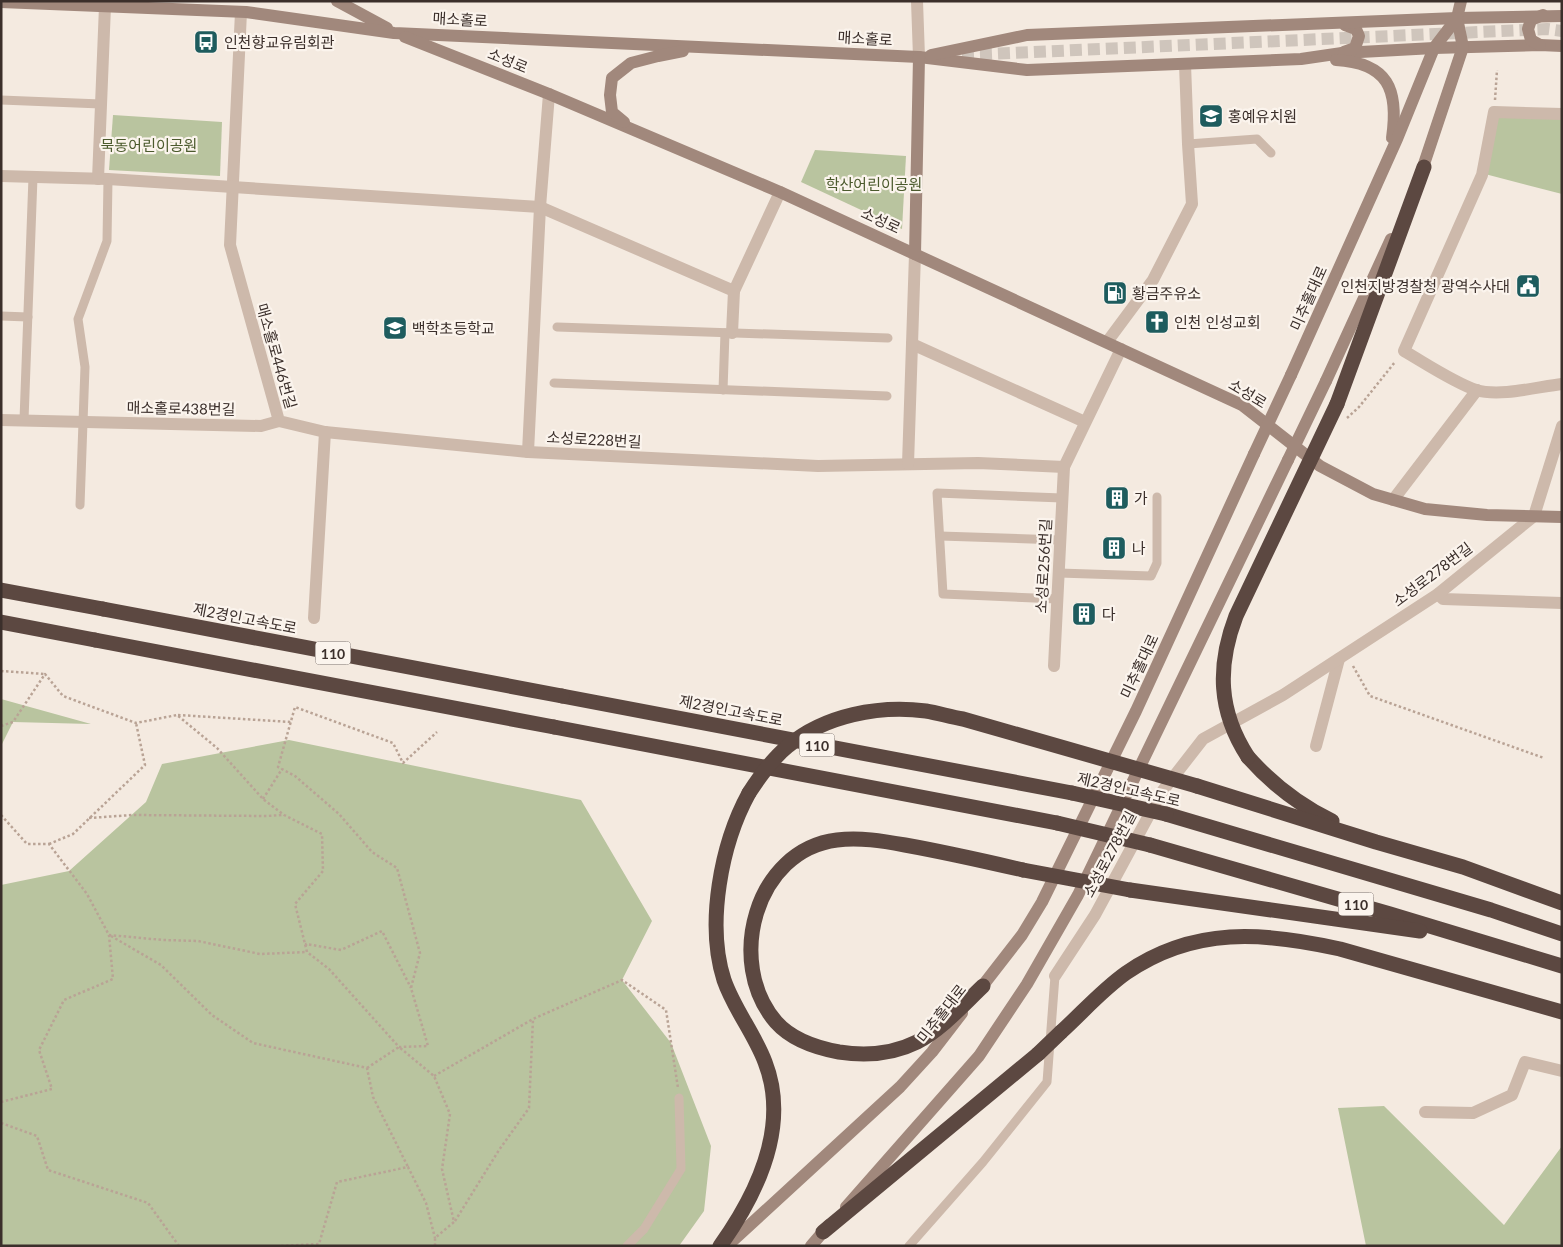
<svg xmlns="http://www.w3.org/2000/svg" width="1563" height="1247" font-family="Lato,'Noto Sans KR',sans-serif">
<rect width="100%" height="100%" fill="#f4eae0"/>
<g fill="#b9c49f">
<path d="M 1496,114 L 1562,116 L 1562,194 L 1485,174 Z"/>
<path d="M 113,115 L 222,122 L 220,176 L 109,170 Z"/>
<path d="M 815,150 L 906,156 L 902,229 L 801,182 Z"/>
<path d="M 1,699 L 91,724 L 13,722 L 1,746 Z"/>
<path d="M 289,740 L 581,800 L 652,921 L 622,980 L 671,1043 L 711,1146 L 704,1211 L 679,1246 L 1,1246 L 1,885 L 69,871 L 146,802 L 162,764 Z"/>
<path d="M 1384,1106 L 1504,1225 L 1562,1146 L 1562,1246 L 1366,1246 L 1338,1108 Z"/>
</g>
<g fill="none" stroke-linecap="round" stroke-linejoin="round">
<path stroke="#cfc5bc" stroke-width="12" stroke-dasharray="12 6" stroke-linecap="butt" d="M 944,56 L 1547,29 L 1562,31"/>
<g stroke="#b9a395" stroke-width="2.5" stroke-dasharray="2.5 2.5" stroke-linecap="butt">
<path d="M 1495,100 L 1497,70"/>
<path d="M 1347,418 L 1359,407 L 1395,362"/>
<path d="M 1353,666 L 1370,696 L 1544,758"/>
<path d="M 1,671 L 45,674"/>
<path d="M 178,715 L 291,722"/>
<path d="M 1,726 L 13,722 L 45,674 L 63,696 L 136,723 L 177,715 L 217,748 L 263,799 L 284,815 L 322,834 L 323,871 L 295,904 L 307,952 L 329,969 L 399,1047 L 428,1046 L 411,988 L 420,953 L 397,868 L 372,852 L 339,814 L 295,776 L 278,767 L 295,707 L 393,743 L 403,763 L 437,732"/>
<path d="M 263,799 L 282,769"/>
<path d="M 1,815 L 27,844 L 49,844 L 87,894 L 109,935 L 163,940 L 198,941 L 260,954 L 307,952"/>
<path d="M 89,818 L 132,815 L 267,816 L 282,815"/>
<path d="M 49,844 L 73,834 L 145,765 L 136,723"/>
<path d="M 111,936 L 161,965 L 212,1015 L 253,1043 L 367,1068 L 373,1097 L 408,1167"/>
<path d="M 306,946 L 306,944 L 341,950 L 382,931 L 411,988"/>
<path d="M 367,1068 L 399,1047 L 434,1076 L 450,1114 L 442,1169 L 454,1222 L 435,1238 L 435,1246"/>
<path d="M 434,1076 L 533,1019 L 622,980 L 666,1010 L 678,1088"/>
<path d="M 1,1102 L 52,1089 L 39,1050 L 64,1000 L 113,979 L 109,935"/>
<path d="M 1,1123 L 37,1136 L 48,1170 L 148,1203 L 179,1246"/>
<path d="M 455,1221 L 499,1150 L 529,1108 L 533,1019"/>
<path d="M 281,1246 L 319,1244 L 337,1182 L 408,1167 L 426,1203 L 435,1238"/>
</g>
<g stroke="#cdb9ab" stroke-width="9">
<path d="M 1,100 L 101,104"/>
<path d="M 1188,144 L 1257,139 L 1271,153"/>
<path d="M 1,316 L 28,317"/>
<path d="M 557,327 L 888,338"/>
<path d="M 554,383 L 887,396"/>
<path d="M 723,390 L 725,333"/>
<path d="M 24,420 L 33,177"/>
<path d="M 80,505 L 85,367 L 78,319 L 107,241 L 108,179"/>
<path d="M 940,536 L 1060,540"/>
<path d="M 1059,573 L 1151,576 L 1157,563 L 1157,497"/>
<path d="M 1058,599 L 943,594 L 937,493 L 1062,498"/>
<path d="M 627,1246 L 644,1229 L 681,1169 L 679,1098"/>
<path d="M 909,1246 L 983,1162 L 1047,1082 L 1055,976"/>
</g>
<g stroke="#cdb9ab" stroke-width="12">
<path d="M 917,1 L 919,57"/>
<path d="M 241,12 L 230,245 L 279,421 L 325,432 L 528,452 L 818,466 L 978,463 L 1064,467"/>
<path d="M 1562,114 L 1494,112 L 1482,175 L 1404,351 C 1425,363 1453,382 1476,390 C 1500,397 1537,387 1562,384"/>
<path d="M 1,176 L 108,179 L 540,207 L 734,291"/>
<path d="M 98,179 L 105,6"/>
<path d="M 732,333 L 734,291 L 780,192"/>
<path d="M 1107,342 L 1153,280 L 1192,204 L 1188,144 L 1185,64"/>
<path d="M 912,344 L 1085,422"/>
<path d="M 1,420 L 261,426 L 279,421"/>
<path d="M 528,452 L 540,207 L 549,94"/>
<path d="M 908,464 L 915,254"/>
<path d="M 1393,500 L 1477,390"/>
<path d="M 1438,594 L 1443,599 L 1562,603"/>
<path d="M 314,618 L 325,432"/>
<path d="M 1054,666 L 1064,467 L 1121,349"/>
<path d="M 1316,746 L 1339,659"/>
<path d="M 1055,976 L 1095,915 L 1161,793 L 1203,739 L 1283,695 L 1438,594 L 1534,516 L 1562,426"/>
<path d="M 1425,1112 L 1473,1113 L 1512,1095 L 1525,1062 L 1562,1071"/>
</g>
<g stroke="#a1887c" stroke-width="12">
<path d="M 337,1 L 387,28"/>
<path d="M 1,2 L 246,12 L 394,33 L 919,57 L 1027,70 L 1301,59 L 1342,53 L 1434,48 L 1540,45 L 1562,46"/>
<path d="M 405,37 L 549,94 L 780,192 L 1242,405 L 1320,466 L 1373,494 L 1425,509 L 1487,515 L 1562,517"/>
<path d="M 1540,45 L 1531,40 L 1528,29 L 1531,20 L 1543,15"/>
<path d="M 1344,52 L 1355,48 L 1359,36 L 1356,29 L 1345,25"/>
<path d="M 931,55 L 1027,35 L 1457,18 L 1562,16"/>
<path d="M 1336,60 C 1388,63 1399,89 1392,138"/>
<path d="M 624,122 L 612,112 L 610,95 L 612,78 L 631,63 L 658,56 L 683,51"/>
<path d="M 1420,176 L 1463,47 L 1457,18 L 1461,1"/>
<path d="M 915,254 L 919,57"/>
<path d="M 1291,375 L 1397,139 L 1434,48 L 1457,18"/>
<path d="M 1326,381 L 1391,239"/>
<path d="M 977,993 L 1022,935 L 1042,902 L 1136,711 L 1254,454"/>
<path d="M 846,1207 L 979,1056 L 1027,984 L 1078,895 L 1288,460"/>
<path d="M 727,1246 L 900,1087 L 932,1052 L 962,1013"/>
<path d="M 811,1246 L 829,1225"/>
</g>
<g stroke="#5c4841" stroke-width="15">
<path d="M 1337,404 L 1424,167"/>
<path d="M 1,590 L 103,609"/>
<path d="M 1,622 L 95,640"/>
<path d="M 562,696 L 1072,793"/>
<path d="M 554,727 L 1057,823"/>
<path d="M 1248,757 C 1272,784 1299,805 1332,821"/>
<path d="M 1197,786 L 1376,842 L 1463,867 L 1562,903"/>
<path d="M 1166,814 L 1491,910 L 1562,934"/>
<path d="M 1150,845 L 1390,914 L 1562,966"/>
<path d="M 1130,890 L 1420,931"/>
<path d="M 983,986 C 963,1005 942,1029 917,1042 C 893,1054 865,1056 839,1052 C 817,1048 791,1039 776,1022 C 725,963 755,850 837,840 C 859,837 883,841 905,845 C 944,852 984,861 1023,870"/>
<path d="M 1061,1032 C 1083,1012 1102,990 1126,973 C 1194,926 1264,932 1340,949 L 1562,1012"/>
<path d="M 823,1232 L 1038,1054"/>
<path d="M 720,1246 C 757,1194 790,1126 765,1062 C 754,1033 734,1009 724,980 C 706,924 721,844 749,793"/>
</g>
<g stroke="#a1887c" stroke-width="12">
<path d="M 1254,454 L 1291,375"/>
<path d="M 1288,460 L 1326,381"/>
</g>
<g stroke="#5c4841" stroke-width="15">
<path d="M 103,609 L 562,696"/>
<path d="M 95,640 L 554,727"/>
<path d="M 1248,757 C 1218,711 1217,666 1236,616 L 1337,404"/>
<path d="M 749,793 C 760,776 773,758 788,746 C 825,715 879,705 926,711 C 938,713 951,717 963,719 L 1197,786"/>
<path d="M 1072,793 L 1166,814"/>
<path d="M 1057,823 L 1150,845"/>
<path d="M 1023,870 L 1130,890"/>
<path d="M 1038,1054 L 1061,1032"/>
</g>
</g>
<defs>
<symbol id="bus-square" viewBox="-11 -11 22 22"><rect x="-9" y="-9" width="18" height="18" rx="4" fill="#1e5c5e" stroke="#fbf4ed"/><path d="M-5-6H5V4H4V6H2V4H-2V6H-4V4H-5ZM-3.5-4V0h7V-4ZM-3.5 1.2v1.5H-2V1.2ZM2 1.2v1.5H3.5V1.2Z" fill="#fff"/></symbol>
<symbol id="school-square" viewBox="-11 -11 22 22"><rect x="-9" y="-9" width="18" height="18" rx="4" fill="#1e5c5e" stroke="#fbf4ed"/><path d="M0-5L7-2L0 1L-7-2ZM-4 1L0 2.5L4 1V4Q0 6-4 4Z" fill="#fff"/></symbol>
<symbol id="civic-square" viewBox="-11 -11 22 22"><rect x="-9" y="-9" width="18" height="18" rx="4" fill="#1e5c5e" stroke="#fbf4ed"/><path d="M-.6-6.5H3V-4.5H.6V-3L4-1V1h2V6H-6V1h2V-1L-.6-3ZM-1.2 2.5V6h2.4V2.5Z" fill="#fff"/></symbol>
<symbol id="fuel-square" viewBox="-11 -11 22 22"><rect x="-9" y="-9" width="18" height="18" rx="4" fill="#1e5c5e" stroke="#fbf4ed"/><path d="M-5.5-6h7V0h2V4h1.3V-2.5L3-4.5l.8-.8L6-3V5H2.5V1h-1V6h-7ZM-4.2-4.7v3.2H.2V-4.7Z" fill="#fff"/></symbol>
<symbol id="church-square" viewBox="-11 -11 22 22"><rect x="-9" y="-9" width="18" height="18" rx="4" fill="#1e5c5e" stroke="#fbf4ed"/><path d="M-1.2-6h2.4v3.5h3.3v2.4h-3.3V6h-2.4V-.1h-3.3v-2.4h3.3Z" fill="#fff"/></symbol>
<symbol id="building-square" viewBox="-11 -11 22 22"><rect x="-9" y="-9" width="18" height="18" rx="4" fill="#1e5c5e" stroke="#fbf4ed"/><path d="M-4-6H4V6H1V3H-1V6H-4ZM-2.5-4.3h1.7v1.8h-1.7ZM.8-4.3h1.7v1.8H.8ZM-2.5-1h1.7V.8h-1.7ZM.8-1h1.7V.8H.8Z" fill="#fff"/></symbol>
</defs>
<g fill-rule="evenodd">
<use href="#bus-square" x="192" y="28" width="28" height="28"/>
<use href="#school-square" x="1197" y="102" width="28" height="28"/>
<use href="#civic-square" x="1514" y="272" width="28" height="28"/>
<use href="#fuel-square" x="1101" y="279" width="28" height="28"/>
<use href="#church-square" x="1143" y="308" width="28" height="28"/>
<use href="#school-square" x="381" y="314" width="28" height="28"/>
<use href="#building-square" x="1103" y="484" width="28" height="28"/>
<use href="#building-square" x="1100" y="534" width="28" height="28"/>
<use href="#building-square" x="1070" y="600" width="28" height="28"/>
</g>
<g text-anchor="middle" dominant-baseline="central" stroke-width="4.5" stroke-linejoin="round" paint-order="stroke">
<g fill="#fbf4ed" stroke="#756a65" stroke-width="1">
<rect x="315.5" y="641.5" width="35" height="23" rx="4"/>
<rect x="799.5" y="733.5" width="35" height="23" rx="4"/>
<rect x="1338.5" y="892.5" width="35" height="23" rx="4"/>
</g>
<g font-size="14" font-weight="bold" fill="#3b2f2b">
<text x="333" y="653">110</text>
<text x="817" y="745">110</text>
<text x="1356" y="904">110</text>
</g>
<g font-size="15" fill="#3b2f2b" stroke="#fbf4ed">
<text transform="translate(460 19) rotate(3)">매소홀로</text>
<text transform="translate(865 38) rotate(3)">매소홀로</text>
<text transform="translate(508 60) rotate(22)">소성로</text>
<text transform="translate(881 220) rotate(25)">소성로</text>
<text transform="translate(1308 298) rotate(-66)">미추홀대로</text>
<text transform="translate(277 356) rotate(74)">매소홀로446번길</text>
<text transform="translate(1248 393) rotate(31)">소성로</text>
<text transform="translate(181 408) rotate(1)">매소홀로438번길</text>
<text transform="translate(594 439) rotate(3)">소성로228번길</text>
<text transform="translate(1043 566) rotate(-87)">소성로256번길</text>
<text transform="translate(1432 574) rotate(-37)">소성로278번길</text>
<text transform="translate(245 618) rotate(11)">제2경인고속도로</text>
<text transform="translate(1139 666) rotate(-65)">미추홀대로</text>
<text transform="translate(731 710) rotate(11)">제2경인고속도로</text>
<text transform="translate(1129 789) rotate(13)">제2경인고속도로</text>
<text transform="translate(1109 854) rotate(-62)">소성로278번길</text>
<text transform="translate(941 1013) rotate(-52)">미추홀대로</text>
</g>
<g font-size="15" fill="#3b2f2b" stroke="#fbf4ed" text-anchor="start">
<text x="224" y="42">인천향교유림회관</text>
<text x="1228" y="116">홍예유치원</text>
<text x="1510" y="286" text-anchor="end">인천지방경찰청 광역수사대</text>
<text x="1132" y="293">황금주유소</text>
<text x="1174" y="322">인천 인성교회</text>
<text x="412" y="328">백학초등학교</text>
<text x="1134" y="498">가</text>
<text x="1132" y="548">나</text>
<text x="1102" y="614">다</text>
</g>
<g font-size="15" fill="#4b5a2d" stroke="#fbf4ed">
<text x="149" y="145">묵동어린이공원</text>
<text x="874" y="184">학산어린이공원</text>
</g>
</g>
<rect width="1563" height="1247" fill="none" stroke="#3b2f2b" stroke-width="5"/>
</svg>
